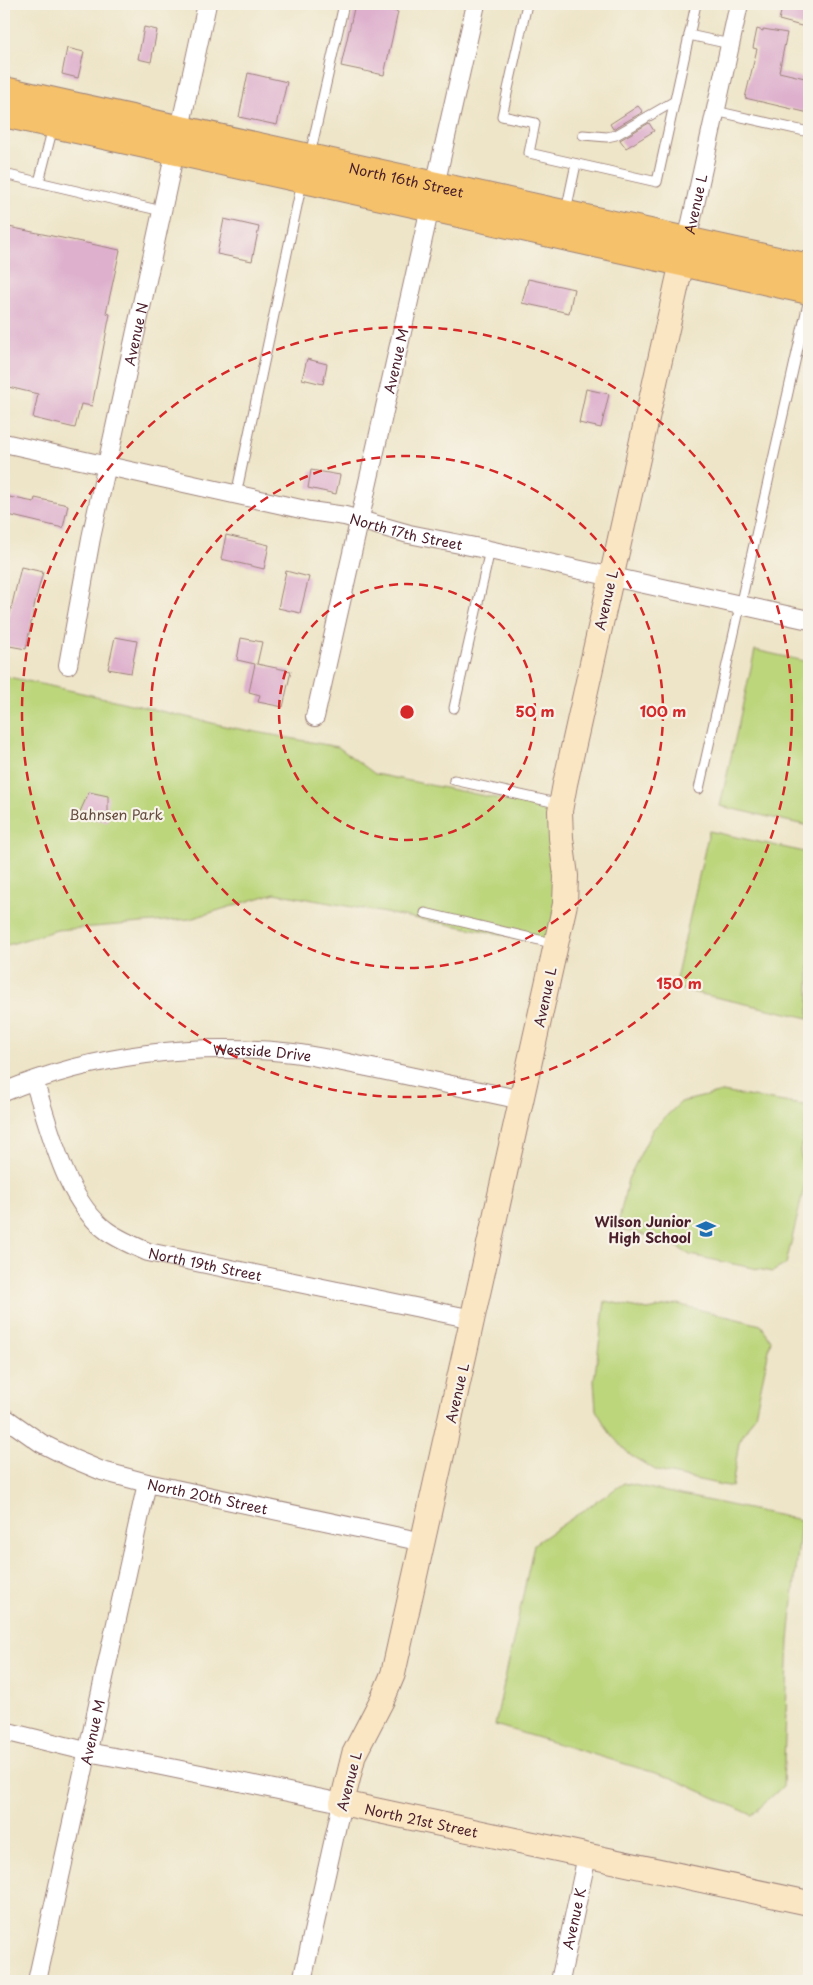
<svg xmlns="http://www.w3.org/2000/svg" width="813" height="1985" font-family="'Playpen Sans',sans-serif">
<rect width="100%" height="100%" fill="#f7f3e8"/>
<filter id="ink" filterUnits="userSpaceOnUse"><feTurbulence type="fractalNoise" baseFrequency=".02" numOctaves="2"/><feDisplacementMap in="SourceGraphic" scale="10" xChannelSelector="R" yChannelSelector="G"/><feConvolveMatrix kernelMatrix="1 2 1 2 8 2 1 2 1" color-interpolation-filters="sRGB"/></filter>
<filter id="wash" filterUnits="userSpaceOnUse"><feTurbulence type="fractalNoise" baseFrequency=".0096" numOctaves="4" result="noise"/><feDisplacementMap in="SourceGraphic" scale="20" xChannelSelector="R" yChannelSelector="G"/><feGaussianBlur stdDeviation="1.12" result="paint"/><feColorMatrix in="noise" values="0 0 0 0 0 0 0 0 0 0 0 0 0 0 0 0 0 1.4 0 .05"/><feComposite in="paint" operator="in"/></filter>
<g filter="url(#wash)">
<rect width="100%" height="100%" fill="#eee5c8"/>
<g fill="#bcd67b" stroke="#837a53">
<path d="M 755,650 L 809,662 L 809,826 L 720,806 Z"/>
<path d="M 4,676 L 105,698 L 229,727 L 338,747 L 375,774 L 560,811 L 556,944 L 275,893 L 190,919 L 57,930 L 4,946 Z"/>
<path d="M 709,831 L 809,853 L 809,1018 L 674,988 Z"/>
<path d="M 722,1092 L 809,1106 L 800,1151 L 806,1180 L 786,1264 L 772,1272 L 690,1255 L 665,1239 L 617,1229 L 628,1179 L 653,1129 L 681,1102 Z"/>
<path d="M 605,1301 L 648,1310 L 677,1304 L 761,1325 L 771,1340 L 755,1415 L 739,1442 L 732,1487 L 657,1471 L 630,1455 L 611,1435 L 596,1410 L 594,1381 Z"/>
<path d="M 624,1483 L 801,1520 L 789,1640 L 783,1786 L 752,1815 L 672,1778 L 495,1725 L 534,1544 Z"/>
</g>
<g id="blocks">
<g fill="#deb0cd">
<path d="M 355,4 L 364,4 L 398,12 L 384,75 L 341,66 Z"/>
<path d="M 783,4 L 809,4 L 809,28 L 779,20 Z"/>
<path d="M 144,27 L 157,30 L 151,62 L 138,59 Z"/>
<path d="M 757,29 L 763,31 L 763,29 L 787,33 L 779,72 L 809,79 L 809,113 L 745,98 L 757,49 L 753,48 Z"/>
<path d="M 67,48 L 84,52 L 78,78 L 62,74 Z"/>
<path d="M 248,73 L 287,82 L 277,125 L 239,117 Z"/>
<path d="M 638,106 L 643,112 L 613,129 L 610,124 Z"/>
<path d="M 649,123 L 654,131 L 626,148 L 620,140 Z"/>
<path d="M 224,219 L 259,227 L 252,261 L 217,254 Z"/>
<path d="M 4,226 L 120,250 L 106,313 L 110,314 L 92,406 L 81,404 L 75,428 L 33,418 L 38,394 L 4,386 Z"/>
<path d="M 528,279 L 574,289 L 569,313 L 522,303 Z"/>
<path d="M 307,359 L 327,364 L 323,384 L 302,379 Z"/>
<path d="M 586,389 L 609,394 L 601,428 L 579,423 Z"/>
<path d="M 311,470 L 340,475 L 336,494 L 308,488 Z"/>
<path d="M 4,496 L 34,502 L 35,498 L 68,505 L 63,528 L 4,514 Z"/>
<path d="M 226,535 L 269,545 L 264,569 L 221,559 Z"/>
<path d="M 21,567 L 43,572 L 35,602 L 26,649 L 4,645 L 4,616 L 9,617 Z"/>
<path d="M 286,571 L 309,577 L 300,613 L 278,608 Z"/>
<path d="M 115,637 L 137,641 L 131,673 L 108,669 Z"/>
<path d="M 241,638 L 262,642 L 257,664 L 291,671 L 283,707 L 258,702 L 260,695 L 249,692 L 255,664 L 237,660 Z"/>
<path d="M 89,792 L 108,796 L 108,822 L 78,816 Z"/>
</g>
</g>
</g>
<g filter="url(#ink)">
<use href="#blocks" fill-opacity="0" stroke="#9c827a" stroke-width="1"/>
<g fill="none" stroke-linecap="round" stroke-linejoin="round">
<defs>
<g id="lane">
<path d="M 527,4 L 502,116 L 535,123 L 529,153 L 657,182 L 696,4"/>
<path d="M 689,35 L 730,44"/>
<path d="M 715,111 L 809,132"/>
<path d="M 583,135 L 607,137 L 616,135 L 675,101"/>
<path d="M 310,155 L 344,4"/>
<path d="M 4,174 L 162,211"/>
<path d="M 39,182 L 53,127"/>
<path d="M 566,211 L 576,164"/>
<path d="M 236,495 L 302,182"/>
<path d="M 454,708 L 490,550"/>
<path d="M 454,780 L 561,804"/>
<path d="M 699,789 L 809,299"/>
<path d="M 425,913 L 556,944"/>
</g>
<g id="street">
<path id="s1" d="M 687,241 L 739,4"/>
<path id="s2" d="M 4,443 L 310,511 L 345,516 L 409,534 L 480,548 L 809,620"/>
<path id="s3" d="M 68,665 L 91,538 L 207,4"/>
<path id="s4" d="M 315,717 L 476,4"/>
<path id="s5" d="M 34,1081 C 50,1128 65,1201 107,1231 C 120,1240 134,1246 148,1252 L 473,1319"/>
<path id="s6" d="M 4,1092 C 94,1054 196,1042 293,1053 C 324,1057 355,1065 386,1071 C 431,1081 477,1090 522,1100"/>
<path id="s7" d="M 4,1417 L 41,1443 L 71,1458 L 102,1471 L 147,1483 L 423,1542"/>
<path d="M 4,1731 L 98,1754 L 142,1762 L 342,1803 L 302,1981"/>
<path id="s8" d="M 37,1981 L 147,1483"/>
<path id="s9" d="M 560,1981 L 587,1856"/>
</g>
<g id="secondary">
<path id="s10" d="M 686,244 L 565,784 L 560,811 L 561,838 L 566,876 L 565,904 L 393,1674 L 383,1698 L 354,1754 L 342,1803 L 809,1903"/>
</g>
<g id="primary">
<path id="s11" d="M 4,91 L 809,268"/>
<path d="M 4,113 L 809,290"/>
</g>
</defs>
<use href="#lane" stroke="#9c827a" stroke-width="11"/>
<use href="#street" stroke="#9c827a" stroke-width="20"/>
<use href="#secondary" stroke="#9c827a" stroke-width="26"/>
<use href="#primary" stroke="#9c827a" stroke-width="30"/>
<use href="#lane" stroke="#fff" stroke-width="9"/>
<use href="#street" stroke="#fff" stroke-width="18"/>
<use href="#secondary" stroke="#fbe6c4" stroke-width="24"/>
<use href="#primary" stroke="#f5c16b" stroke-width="28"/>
</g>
</g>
<g fill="none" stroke="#d62828" stroke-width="2.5" stroke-dasharray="9 6">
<circle cx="407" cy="712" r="128"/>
<circle cx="407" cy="712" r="256"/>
<circle cx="407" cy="712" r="385"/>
</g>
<defs>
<symbol id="school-bare" viewBox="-9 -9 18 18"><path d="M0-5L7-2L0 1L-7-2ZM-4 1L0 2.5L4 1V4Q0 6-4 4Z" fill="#1f6fb2" stroke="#f7f3e8" stroke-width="2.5" paint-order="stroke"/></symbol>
</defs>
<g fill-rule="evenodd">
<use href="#school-bare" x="692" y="1215" width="28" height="28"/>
</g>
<g text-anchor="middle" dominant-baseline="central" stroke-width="4.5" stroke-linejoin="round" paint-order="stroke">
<g font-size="14" fill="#4a1f2b" stroke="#f7f3e8">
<text stroke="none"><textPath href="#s11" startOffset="412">North 16th Street</textPath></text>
<text stroke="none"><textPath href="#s1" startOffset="38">Avenue L</textPath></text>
<text stroke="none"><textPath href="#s3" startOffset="338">Avenue N</textPath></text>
<text stroke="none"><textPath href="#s4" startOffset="365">Avenue M</textPath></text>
<text stroke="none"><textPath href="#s2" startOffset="412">North 17th Street</textPath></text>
<text transform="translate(606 600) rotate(-77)">Avenue L</text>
<text transform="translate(545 997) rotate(-78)">Avenue L</text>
<text stroke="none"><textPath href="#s6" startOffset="264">Westside Drive</textPath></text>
<text stroke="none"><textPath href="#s5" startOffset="274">North 19th Street</textPath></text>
<text transform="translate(457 1393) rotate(-77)">Avenue L</text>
<text stroke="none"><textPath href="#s7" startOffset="221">North 20th Street</textPath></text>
<text stroke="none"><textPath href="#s8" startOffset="255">Avenue M</textPath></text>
<text transform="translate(349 1781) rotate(-75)">Avenue L</text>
<text stroke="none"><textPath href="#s10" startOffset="1684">North 21st Street</textPath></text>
<text stroke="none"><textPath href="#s9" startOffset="64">Avenue K</textPath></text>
</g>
<g font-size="14" fill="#664d3f" stroke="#f7f3e8">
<text x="116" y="814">Bahnsen Park</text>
</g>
<g font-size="14" font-weight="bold" fill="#4a1f2b" stroke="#f7f3e8" text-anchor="end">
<text x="691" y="1221">Wilson Junior<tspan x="691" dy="16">High School</tspan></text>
</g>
</g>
<circle cx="407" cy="712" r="8" fill="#d62828" stroke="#f7f3e8" stroke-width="2.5"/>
<g font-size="15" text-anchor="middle" font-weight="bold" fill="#d62828" stroke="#f7f3e8" stroke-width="4.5" stroke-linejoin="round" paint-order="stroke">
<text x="535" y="717">50 m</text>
<text x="663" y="717">100 m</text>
<text x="679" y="989">150 m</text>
</g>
<rect width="813" height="1985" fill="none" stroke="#f7f3e8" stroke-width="20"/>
</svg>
